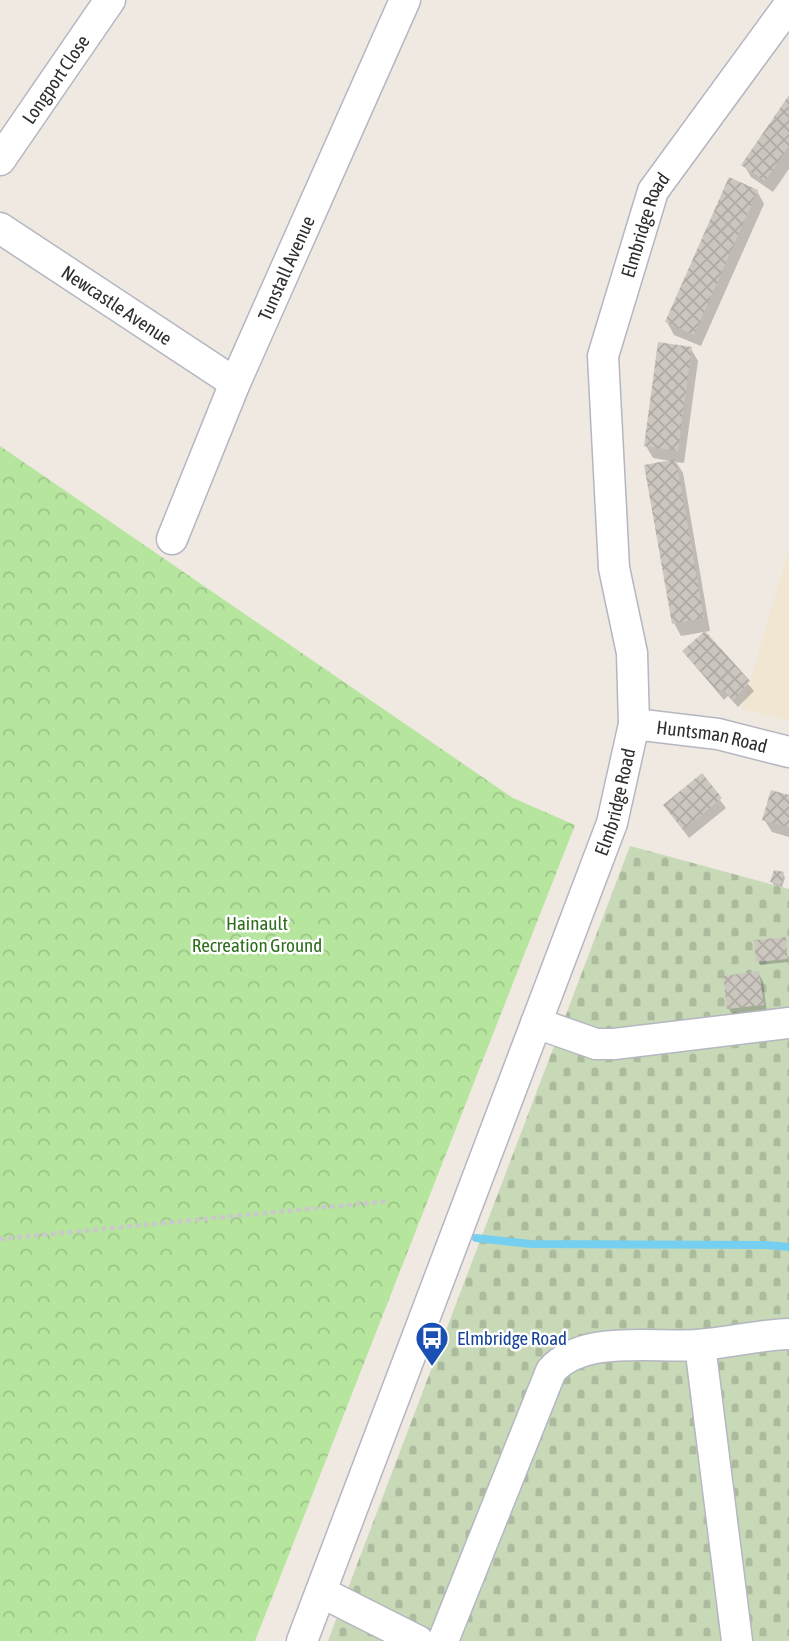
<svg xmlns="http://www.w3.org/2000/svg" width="789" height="1641" font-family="'Asap Condensed',sans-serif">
<defs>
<pattern id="cemetery-stones" width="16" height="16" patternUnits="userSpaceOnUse" patternTransform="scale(1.75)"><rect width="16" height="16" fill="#c8d9b8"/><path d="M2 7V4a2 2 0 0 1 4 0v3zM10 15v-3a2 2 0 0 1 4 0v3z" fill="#acbb9e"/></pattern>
<pattern id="park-crowns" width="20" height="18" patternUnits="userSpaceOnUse" patternTransform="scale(1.75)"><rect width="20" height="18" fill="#b6e59e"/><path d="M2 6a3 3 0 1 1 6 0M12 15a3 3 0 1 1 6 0" fill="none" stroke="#9dc588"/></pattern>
<pattern id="building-cross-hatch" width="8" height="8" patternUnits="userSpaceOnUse" patternTransform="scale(1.75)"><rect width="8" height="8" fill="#cbc7bf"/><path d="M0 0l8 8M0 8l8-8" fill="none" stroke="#afaba4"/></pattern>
</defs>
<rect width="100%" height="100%" fill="#efe9e1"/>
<path fill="#f0e6d1" d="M 789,549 L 789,721 L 742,709 Z"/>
<path fill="url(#cemetery-stones)" d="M 630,846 L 789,889 L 789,1641 L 328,1641 Z"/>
<path fill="url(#park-crowns)" d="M 0,446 L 513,798 L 575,825 L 255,1641 L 0,1641 Z"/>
<g fill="#0003">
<path d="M 789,98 L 789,169 L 773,192 L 751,177 L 744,165 Z"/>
<path d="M 757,191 L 764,204 L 701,346 L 674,335 L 667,322 Z"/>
<path d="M 691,349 L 698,361 L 684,463 L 676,462 L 683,473 L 710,631 L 681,636 L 674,623 L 670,461 L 653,458 L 646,446 Z"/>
<path d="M 705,633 L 754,691 L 738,707 L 728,696 L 724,700 L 684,652 Z"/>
<path d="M 701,776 L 726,808 L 689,838 L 665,806 Z"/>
<path d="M 789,797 L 789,837 L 772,832 L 764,819 Z"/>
<path d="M 783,874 L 785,878 L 782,887 L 774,885 L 772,882 Z"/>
<path d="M 785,939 L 788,962 L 760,965 L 758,961 Z"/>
<path d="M 758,973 L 763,981 L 767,1013 L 734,1017 L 729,1009 Z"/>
</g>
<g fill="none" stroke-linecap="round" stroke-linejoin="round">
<path stroke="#75cff0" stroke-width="8" d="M 476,1238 L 531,1244 L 766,1245 L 789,1247"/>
</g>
<g fill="url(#building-cross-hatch)">
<path d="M 789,95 L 789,146 L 765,181 L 741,165 Z"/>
<path d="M 729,177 L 758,190 L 694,335 L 665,322 Z"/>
<path d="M 658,342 L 692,347 L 678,451 L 644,446 Z"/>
<path d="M 676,459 L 704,618 L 672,624 L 644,465 Z"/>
<path d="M 705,631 L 750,681 L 733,700 L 723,689 L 718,692 L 682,651 Z"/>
<path d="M 702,773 L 722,798 L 683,830 L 663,805 Z"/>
<path d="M 771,790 L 789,795 L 789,827 L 762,820 Z"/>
<path d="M 774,870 L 784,872 L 781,885 L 770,882 Z"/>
<path d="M 786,937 L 787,959 L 756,962 L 754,940 Z"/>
<path d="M 759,971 L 764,1005 L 727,1009 L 723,976 Z"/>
</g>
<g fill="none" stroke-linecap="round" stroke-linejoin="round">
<defs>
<g id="minor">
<path id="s1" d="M 0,160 L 110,0"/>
<path id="s2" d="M 0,228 L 235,383"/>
<path id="s3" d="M 172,539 L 235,383 L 405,0"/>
<path id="s4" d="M 634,724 L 718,734 L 789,752"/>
<path d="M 536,1023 L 596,1044 L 614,1044 L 789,1023"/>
<path d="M 700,1345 L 737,1641"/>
<path d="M 321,1592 L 418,1641"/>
<path id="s5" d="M 302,1641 L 612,823 L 634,724 L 632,653 L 614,568 L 603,356 L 653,191 L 789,5"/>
<path d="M 443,1641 L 551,1371 C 583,1334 653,1348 697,1345 C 728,1343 758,1335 789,1334"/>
</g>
</defs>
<use href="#minor" stroke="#b4b7c1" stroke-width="33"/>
<path stroke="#c9c9c9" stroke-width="4.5" stroke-dasharray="5 3.5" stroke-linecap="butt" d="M 0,1239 L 389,1201"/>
<use href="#minor" stroke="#fff" stroke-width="30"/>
</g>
<defs>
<symbol id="bus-pin" viewBox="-11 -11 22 30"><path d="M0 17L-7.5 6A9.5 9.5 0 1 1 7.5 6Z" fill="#1a4fb4" stroke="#fff"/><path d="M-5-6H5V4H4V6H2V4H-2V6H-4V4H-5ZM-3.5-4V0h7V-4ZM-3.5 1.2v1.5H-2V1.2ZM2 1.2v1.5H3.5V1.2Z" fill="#fff"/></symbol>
</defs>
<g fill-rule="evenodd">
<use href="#bus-pin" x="413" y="1319" width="38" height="52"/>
</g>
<g text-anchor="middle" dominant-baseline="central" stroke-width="5" stroke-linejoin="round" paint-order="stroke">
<g font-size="19" fill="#2e2e2e" stroke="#fff">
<text stroke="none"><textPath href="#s1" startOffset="98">Longport Close</textPath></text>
<text stroke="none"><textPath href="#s5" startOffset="1484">Elmbridge Road</textPath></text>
<text stroke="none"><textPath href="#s3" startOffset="294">Tunstall Avenue</textPath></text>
<text stroke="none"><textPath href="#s2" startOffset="140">Newcastle Avenue</textPath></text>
<text stroke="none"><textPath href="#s4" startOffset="79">Huntsman Road</textPath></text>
<text stroke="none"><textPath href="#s5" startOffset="896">Elmbridge Road</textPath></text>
</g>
<g font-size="19" fill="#2c6e1b" stroke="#fff">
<text x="257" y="923">Hainault<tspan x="257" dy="22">Recreation Ground</tspan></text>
</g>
<g font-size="19" fill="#164399" stroke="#fff" text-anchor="start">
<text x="457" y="1338">Elmbridge Road</text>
</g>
</g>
</svg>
